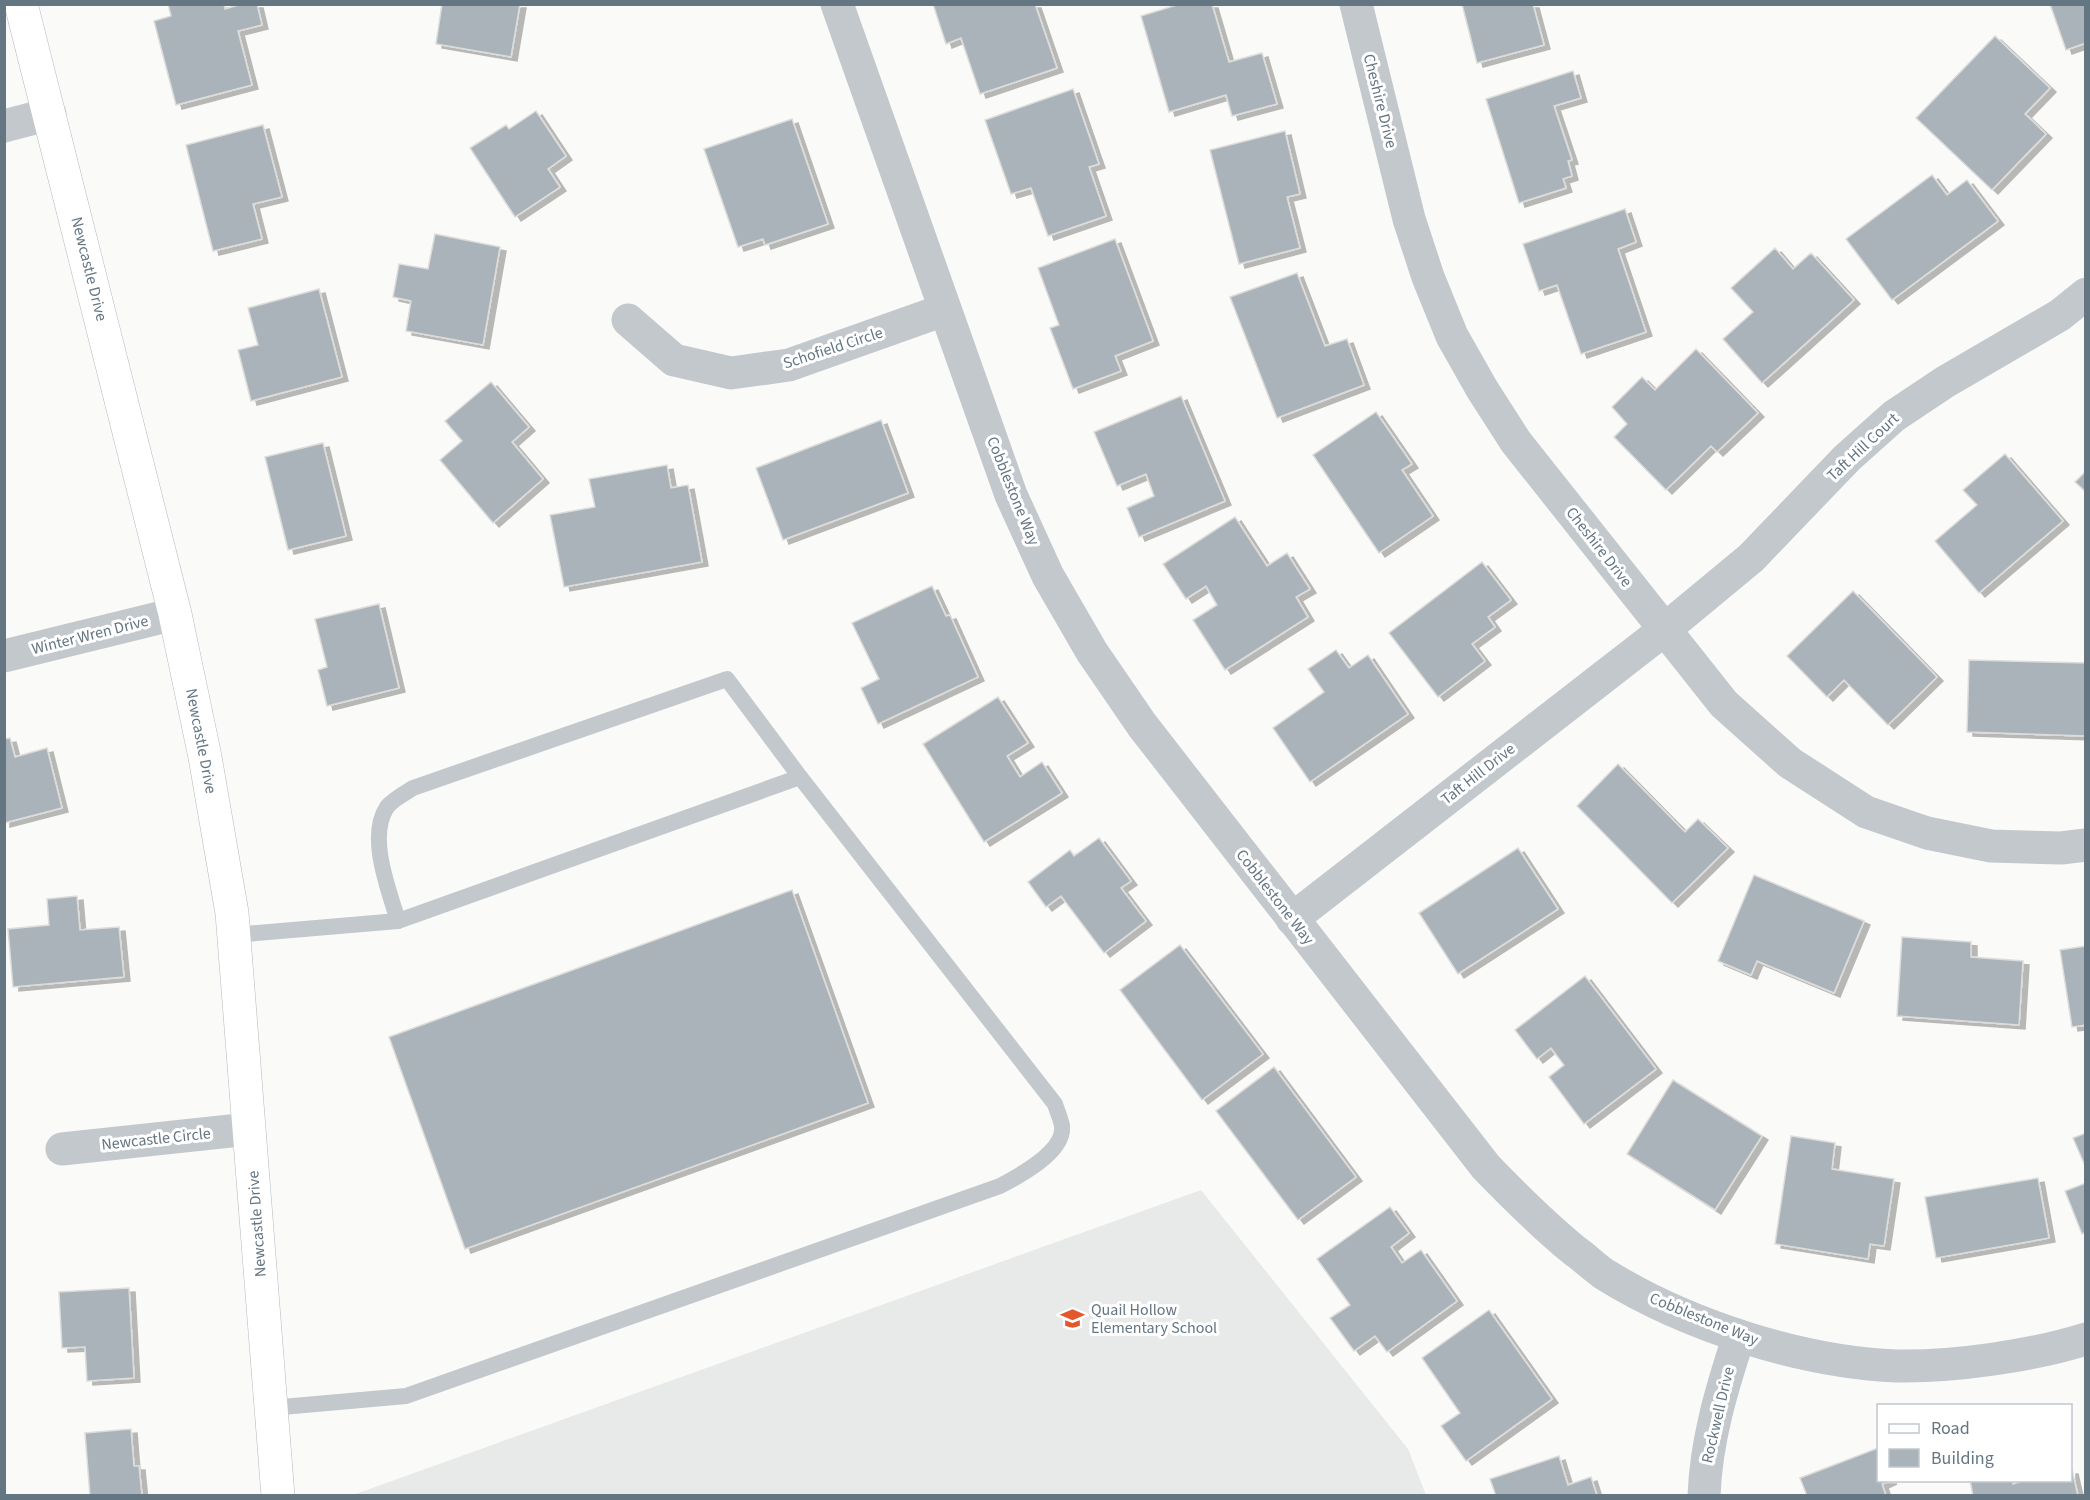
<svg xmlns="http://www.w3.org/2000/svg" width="2090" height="1500" font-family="'Source Sans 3',sans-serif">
<defs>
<filter id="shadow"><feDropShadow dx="6" dy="4" stdDeviation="0" flood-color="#0004"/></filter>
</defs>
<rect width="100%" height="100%" fill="#fafaf8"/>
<path fill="#e8e9e9" d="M 1201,1190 L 1408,1449 L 1426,1495 L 353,1495 Z"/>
<g fill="#aab3b9" stroke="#dcdcda" stroke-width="1.5" filter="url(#shadow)">
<path d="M 168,4 L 224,4 L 225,9 L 242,4 L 257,4 L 262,25 L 238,31 L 252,85 L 176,105 L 154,21 L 171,16 Z"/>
<path d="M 442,4 L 520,4 L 511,57 L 436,44 Z"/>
<path d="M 933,4 L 1035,4 L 1057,68 L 980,94 L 961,38 L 946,44 Z"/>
<path d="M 1180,4 L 1212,4 L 1229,62 L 1262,53 L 1277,104 L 1232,116 L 1226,95 L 1169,112 L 1141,16 Z"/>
<path d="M 1462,4 L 1533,4 L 1544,45 L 1477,63 Z"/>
<path d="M 2050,4 L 2086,4 L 2086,43 L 2066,50 Z"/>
<path d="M 1995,36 L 2050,88 L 2025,114 L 2046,134 L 1992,190 L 1916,118 Z"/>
<path d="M 1573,71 L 1581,98 L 1554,106 L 1572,160 L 1568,161 L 1572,176 L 1563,179 L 1566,188 L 1519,203 L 1486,99 Z"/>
<path d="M 1073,89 L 1099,164 L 1089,167 L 1106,216 L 1048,236 L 1031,188 L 1011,194 L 985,120 Z"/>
<path d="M 536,111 L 566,156 L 548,169 L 560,187 L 515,217 L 470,148 L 506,125 L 509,129 Z"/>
<path d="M 792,119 L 828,224 L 765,245 L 763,239 L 738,247 L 704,149 Z"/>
<path d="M 263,125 L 282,197 L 253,204 L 262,239 L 213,251 L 186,145 Z"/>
<path d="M 1285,131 L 1300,194 L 1287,197 L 1300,248 L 1239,264 L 1210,150 Z"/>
<path d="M 1932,175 L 1947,195 L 1967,180 L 1998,221 L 1892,300 L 1846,239 Z"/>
<path d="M 1625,209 L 1636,242 L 1618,249 L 1646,332 L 1581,354 L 1557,285 L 1539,291 L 1523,244 Z"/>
<path d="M 435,234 L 500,247 L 483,345 L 406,331 L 411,301 L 393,297 L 399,264 L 428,269 Z"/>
<path d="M 1115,239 L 1153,341 L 1115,356 L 1121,371 L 1073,389 L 1050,328 L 1059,325 L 1038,268 Z"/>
<path d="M 1775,248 L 1793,269 L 1811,253 L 1854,300 L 1762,383 L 1723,339 L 1753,312 L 1731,288 Z"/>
<path d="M 1297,273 L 1325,346 L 1347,339 L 1364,385 L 1277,418 L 1230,297 Z"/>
<path d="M 319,289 L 342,377 L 251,401 L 238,350 L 258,345 L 248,308 Z"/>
<path d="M 1696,349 L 1758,413 L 1717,452 L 1711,446 L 1666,490 L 1614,437 L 1627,424 L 1612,407 L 1642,377 L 1655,390 Z"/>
<path d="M 491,382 L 529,427 L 512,442 L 543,479 L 493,523 L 440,460 L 462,441 L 445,421 Z"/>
<path d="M 1181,396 L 1225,501 L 1139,537 L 1127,508 L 1154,496 L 1146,474 L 1117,486 L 1094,432 Z"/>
<path d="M 1376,412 L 1412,464 L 1402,470 L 1433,516 L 1379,553 L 1313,455 Z"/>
<path d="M 881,420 L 908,493 L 783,540 L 756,468 Z"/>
<path d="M 323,443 L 346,536 L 288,550 L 265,457 Z"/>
<path d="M 2005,454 L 2063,521 L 1979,593 L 1935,541 L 1977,505 L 1963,490 Z"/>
<path d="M 667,465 L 671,488 L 688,485 L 702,562 L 564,587 L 550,515 L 595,507 L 589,479 Z"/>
<path d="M 2086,471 L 2086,492 L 2075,482 Z"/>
<path d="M 1235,517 L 1267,566 L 1287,553 L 1310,589 L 1296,597 L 1308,617 L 1225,670 L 1193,620 L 1217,605 L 1206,586 L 1186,599 L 1163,564 Z"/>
<path d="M 1482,562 L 1511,600 L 1488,617 L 1495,627 L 1472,644 L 1485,661 L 1438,697 L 1389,633 Z"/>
<path d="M 932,586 L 946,616 L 950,615 L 978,677 L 878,724 L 861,688 L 879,679 L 852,623 Z"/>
<path d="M 1853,591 L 1937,677 L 1888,725 L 1844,680 L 1827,697 L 1787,656 Z"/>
<path d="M 379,604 L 399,688 L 327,706 L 318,670 L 327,667 L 315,619 Z"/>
<path d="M 1336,650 L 1349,668 L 1368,655 L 1408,714 L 1310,782 L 1273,728 L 1324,692 L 1308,669 Z"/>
<path d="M 1969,660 L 2086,663 L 2086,736 L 1967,732 Z"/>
<path d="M 998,697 L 1028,743 L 1007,756 L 1020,777 L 1042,762 L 1062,793 L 984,842 L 923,744 Z"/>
<path d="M 10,738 L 15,757 L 47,748 L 62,808 L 4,823 L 4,739 Z"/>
<path d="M 1618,764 L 1685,832 L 1698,819 L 1728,848 L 1672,903 L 1577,806 Z"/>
<path d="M 1099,838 L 1131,881 L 1121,888 L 1146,921 L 1104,953 L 1061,896 L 1046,907 L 1028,882 L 1070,850 L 1074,856 Z"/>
<path d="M 1518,848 L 1558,909 L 1458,974 L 1419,913 Z"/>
<path d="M 1754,875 L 1864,921 L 1834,993 L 1757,961 L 1751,975 L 1718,961 Z"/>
<path d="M 792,890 L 868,1103 L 465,1249 L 389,1037 Z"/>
<path d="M 77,896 L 80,930 L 119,927 L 124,977 L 13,987 L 8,929 L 49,925 L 47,899 Z"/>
<path d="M 1902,937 L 1971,942 L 1971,957 L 2023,961 L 2019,1025 L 1897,1016 Z"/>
<path d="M 1180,945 L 1263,1054 L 1202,1100 L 1120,990 Z"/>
<path d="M 2086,946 L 2086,1025 L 2072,1027 L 2060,950 Z"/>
<path d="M 1585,976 L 1656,1069 L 1584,1124 L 1549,1077 L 1564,1065 L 1551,1048 L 1537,1059 L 1515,1030 Z"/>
<path d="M 1274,1067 L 1356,1177 L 1298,1220 L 1216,1111 Z"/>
<path d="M 1673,1080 L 1762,1136 L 1715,1210 L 1627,1154 Z"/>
<path d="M 2086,1133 L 2086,1168 L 2073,1138 Z"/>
<path d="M 1791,1136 L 1835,1143 L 1832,1169 L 1894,1179 L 1884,1246 L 1870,1244 L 1868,1259 L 1775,1244 Z"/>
<path d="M 2038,1178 L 2049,1238 L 1936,1258 L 1925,1197 Z"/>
<path d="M 2086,1183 L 2086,1232 L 2082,1234 L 2065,1191 Z"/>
<path d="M 1390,1207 L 1409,1233 L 1391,1247 L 1402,1263 L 1421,1250 L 1457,1301 L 1387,1352 L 1375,1336 L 1354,1351 L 1330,1318 L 1350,1305 L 1317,1259 Z"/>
<path d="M 129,1288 L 134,1378 L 87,1381 L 85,1347 L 62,1348 L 59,1292 Z"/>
<path d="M 1489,1310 L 1552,1399 L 1466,1461 L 1441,1426 L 1460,1413 L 1422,1358 Z"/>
<path d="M 131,1429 L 134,1466 L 139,1466 L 142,1496 L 90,1496 L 85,1433 Z"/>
<path d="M 1878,1448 L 1878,1480 L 1891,1480 L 1882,1484 L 1886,1496 L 1807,1496 L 1800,1478 Z"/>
<path d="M 1559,1456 L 1568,1485 L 1591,1477 L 1597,1496 L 1496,1496 L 1490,1479 Z"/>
<path d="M 2070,1470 L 2072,1470 L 2078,1496 L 1973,1496 L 1970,1480 L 2012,1480 L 2013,1484 L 2026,1480 L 2070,1480 Z"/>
</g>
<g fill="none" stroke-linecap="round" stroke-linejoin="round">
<defs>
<path id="secondary" d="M 21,4 L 175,614 L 205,757 L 232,913 L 278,1496"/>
</defs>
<use href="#secondary" stroke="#b3babf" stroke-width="34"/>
<g stroke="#c3c8cc" stroke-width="16">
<path d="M 398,921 C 389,890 367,837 387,807 C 392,800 405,793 413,788 L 727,679 L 800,777"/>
<path d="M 234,935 L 398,921 L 800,777 L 1055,1104 C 1057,1111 1061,1119 1062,1126 C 1065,1152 1019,1176 1000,1186 L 406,1396 L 271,1408"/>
</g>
<g stroke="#c3c8cc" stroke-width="33">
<path d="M 837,4 L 1011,495 L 1048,576 L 1092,652 L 1142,725 L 1486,1167 C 1515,1197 1543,1225 1575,1251 C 1585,1258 1594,1267 1604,1274 C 1686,1325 1800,1362 1897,1366 C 1953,1367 2032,1356 2086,1339"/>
<path d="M 1356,4 L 1409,219 L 1428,277 L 1452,336 L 1482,389 L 1516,442 L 1724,704 L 1790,763 L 1866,812 L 1927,833 L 1991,846 L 2061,848 L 2086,845"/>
<path d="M 4,126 L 50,114"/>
<path d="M 628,320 L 674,360 L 731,373 L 789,365 L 944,310"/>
<path d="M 4,656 L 175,614"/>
<path d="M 1292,919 L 1664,630 L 1751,558 L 1847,458 L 1894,416 L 1945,382 L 2060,315 L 2086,294"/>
<path d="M 62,1149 L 249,1129"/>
<path d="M 1704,1496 C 1706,1440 1722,1388 1739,1336"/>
</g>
<use href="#secondary" stroke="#fff" stroke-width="33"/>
</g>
<defs>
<symbol id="school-bare" viewBox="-9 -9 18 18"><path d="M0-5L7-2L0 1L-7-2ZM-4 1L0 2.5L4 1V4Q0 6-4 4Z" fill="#e4572e" stroke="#fff" stroke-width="2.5" paint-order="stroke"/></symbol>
</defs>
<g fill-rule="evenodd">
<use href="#school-bare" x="1056" y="1302" width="33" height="33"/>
</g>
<g text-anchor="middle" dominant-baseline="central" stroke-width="6" stroke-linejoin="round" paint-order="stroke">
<g font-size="16" fill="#657683" stroke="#fff">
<text transform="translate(1380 101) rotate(76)">Cheshire Drive</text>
<text transform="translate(89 269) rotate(76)">Newcastle Drive</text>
<text transform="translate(833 348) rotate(-18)">Schofield Circle</text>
<text transform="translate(1863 447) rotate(-43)">Taft Hill Court</text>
<text transform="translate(1013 491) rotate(68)">Cobblestone Way</text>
<text transform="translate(1599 547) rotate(52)">Cheshire Drive</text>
<text transform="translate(90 635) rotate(-14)">Winter Wren Drive</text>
<text transform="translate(201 741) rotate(79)">Newcastle Drive</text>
<text transform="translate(1478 774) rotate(-38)">Taft Hill Drive</text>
<text transform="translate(1275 897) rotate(52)">Cobblestone Way</text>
<text transform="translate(156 1139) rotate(-6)">Newcastle Circle</text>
<text transform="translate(257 1224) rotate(-94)">Newcastle Drive</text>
<text transform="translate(1704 1319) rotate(22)">Cobblestone Way</text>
<text transform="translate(1718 1415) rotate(-77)">Rockwell Drive</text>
</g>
<g font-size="16" fill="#657683" stroke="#fff" text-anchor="start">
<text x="1091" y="1310">Quail Hollow<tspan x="1091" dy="18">Elementary School</tspan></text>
</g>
</g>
<rect width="2090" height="1500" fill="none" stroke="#657683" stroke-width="12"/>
<rect x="1877" y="1404" width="195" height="78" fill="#ffffff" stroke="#c1c8cd" stroke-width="1.5"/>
<rect x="1889" y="1424" width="30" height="9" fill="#ffffff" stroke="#c1c8cd" stroke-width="1.5"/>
<text x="1931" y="1434" font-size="18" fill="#657683">Road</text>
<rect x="1889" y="1449" width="30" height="18" fill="#aab3b9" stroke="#c1c8cd" stroke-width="1.5"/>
<text x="1931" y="1464" font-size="18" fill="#657683">Building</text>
</svg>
